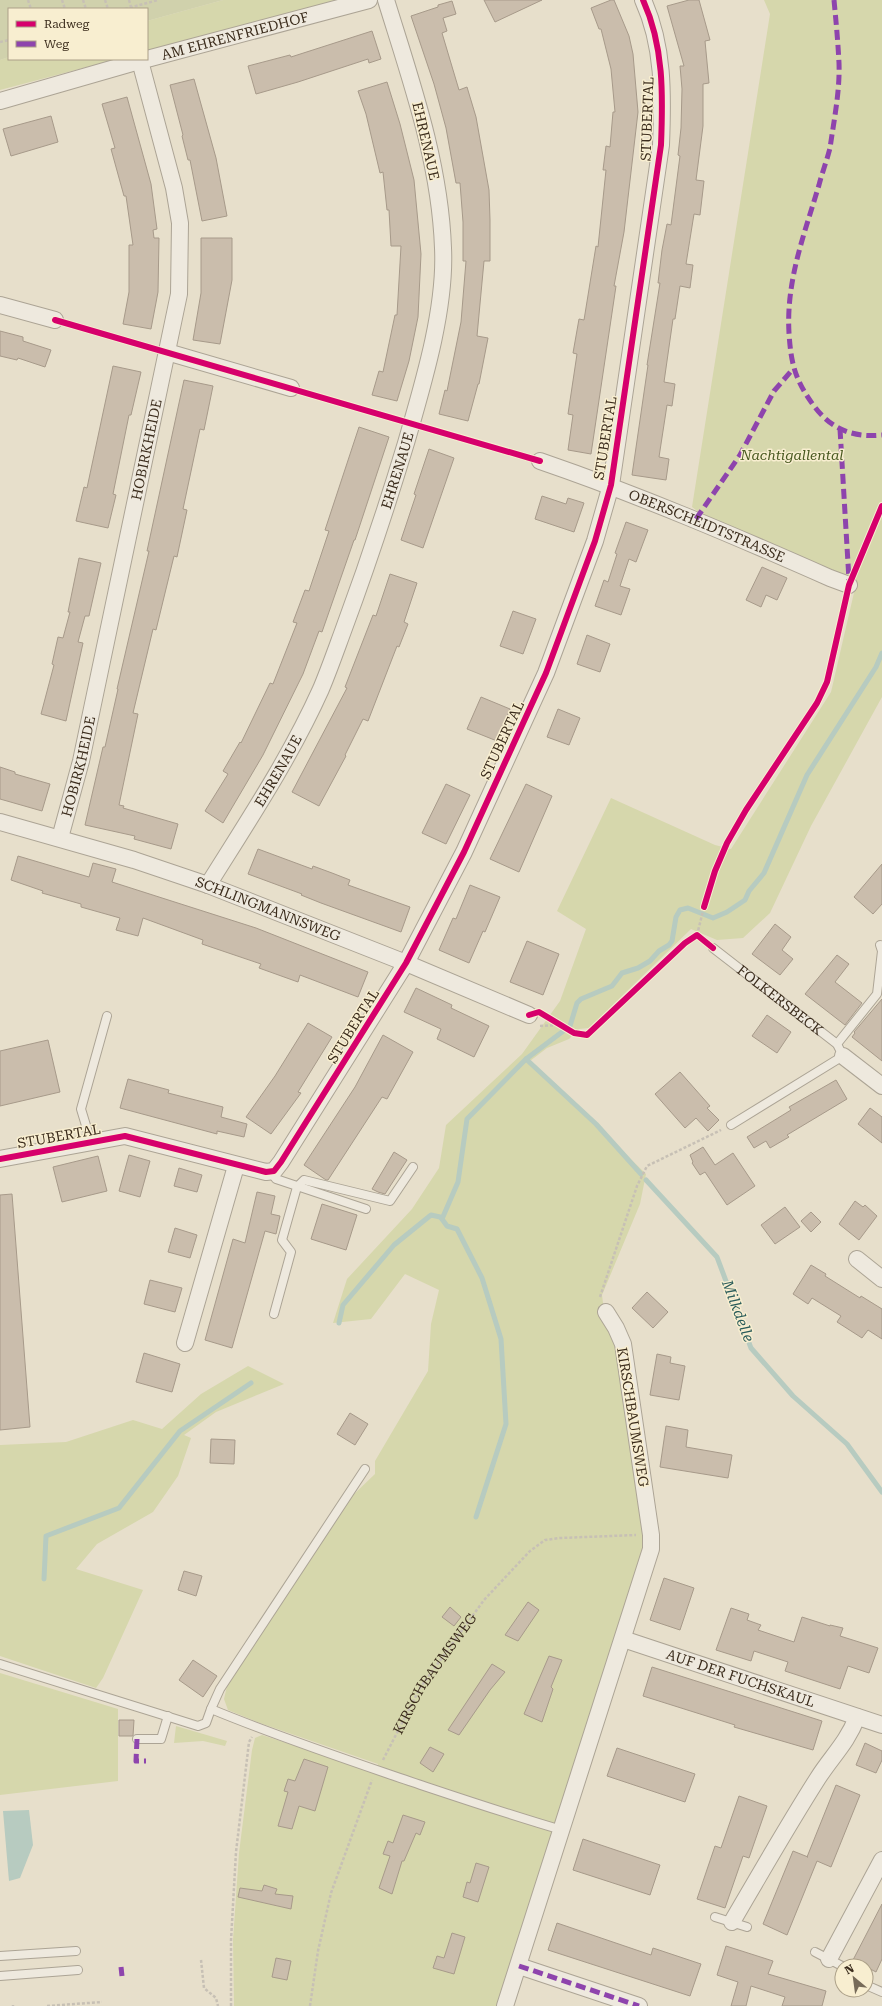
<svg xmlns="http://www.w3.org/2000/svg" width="882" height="2006" font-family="'Roboto Serif',serif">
<rect width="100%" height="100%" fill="#e7dfcb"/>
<g fill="#d6d7ac">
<path d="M 223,0 L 338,0 L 147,51 L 147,21 Z"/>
<path d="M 764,0 L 882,0 L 882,697 L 811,826 L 770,913 L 743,938 L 717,940 L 691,929 L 589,1028 L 579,1029 L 569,1039 L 547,1048 L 530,1061 L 646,1174 L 640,1204 L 602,1295 L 603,1303 L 617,1341 L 644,1529 L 645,1553 L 497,2006 L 234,2006 L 233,1940 L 239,1853 L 252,1750 L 255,1738 L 262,1735 L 376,1772 L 378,1764 L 257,1722 L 228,1710 L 224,1699 L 227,1686 L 351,1497 L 375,1474 L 375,1461 L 428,1371 L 431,1324 L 439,1290 L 405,1274 L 371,1319 L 333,1323 L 347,1279 L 412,1209 L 439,1168 L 446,1125 L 522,1054 L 560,1001 L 586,929 L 557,911 L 611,798 L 715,845 L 731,849 L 831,692 L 856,584 L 704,516 L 692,507 L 770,14 Z"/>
<path d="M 9,57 L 9,59 L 117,59 L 0,90 L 0,60 Z"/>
<path d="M 248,1366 L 284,1384 L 216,1412 L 184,1435 L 191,1438 L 178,1476 L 153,1512 L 97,1544 L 76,1569 L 143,1590 L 103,1678 L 96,1688 L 0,1656 L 0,1445 L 66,1442 L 133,1420 L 162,1429 L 201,1394 Z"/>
<path d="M 0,1673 L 118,1709 L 118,1781 L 0,1795 Z"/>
<path d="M 176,1726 L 227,1741 L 225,1746 L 203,1741 L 174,1743 Z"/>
</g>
<path fill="#d0d1ac" d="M 0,0 L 223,0 L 147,21 L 147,9 L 9,9 L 9,57 L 0,60 Z"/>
<path fill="#b7cbc0" d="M 29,1810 L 33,1845 L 20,1878 L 9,1881 L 3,1811 Z"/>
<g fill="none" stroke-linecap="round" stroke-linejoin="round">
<g stroke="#b7cbc0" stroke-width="5">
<path d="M 526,1059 L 596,1124 L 641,1174"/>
<path d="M 646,1180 L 717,1257 L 751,1348 L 793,1396 L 847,1444 L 882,1492"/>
<path d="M 442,1219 L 447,1226 L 457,1229 L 482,1278 L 501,1339 L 506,1424 L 476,1517"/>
<path d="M 339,1323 L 343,1305 L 394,1245 L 431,1215 L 440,1217 L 442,1219 L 458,1182 L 467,1119 L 526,1059 L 570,1026 L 577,1003 L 581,999 L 612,986 L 622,973 L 638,968 L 650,961 L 659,951 L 669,945 L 672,941 L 676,917 L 680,910 L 688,908 L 713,918 L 727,912 L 745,900 L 749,891 L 764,873 L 807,775 L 876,667 L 882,653"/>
<path d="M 44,1579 L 46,1536 L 119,1508 L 180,1431 L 251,1383"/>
</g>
</g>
<g fill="#cabdac" stroke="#a79a8a">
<path d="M 484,0 L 542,0 L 495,22 Z"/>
<path d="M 611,0 L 614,0 L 629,36 L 633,54 L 638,112 L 624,232 L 614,286 L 616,286 L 591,454 L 568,450 L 573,415 L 568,414 L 577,354 L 573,353 L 579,319 L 584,320 L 596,246 L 598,247 L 606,170 L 603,170 L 606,146 L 610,147 L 613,112 L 615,112 L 611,69 L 601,29 L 599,29 L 591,8 Z"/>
<path d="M 689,0 L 699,0 L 710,40 L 705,41 L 709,83 L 703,84 L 703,126 L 696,180 L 704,181 L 700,215 L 694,214 L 686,264 L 693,265 L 690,288 L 680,286 L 675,319 L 673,319 L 664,382 L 675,384 L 672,406 L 667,405 L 659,457 L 669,459 L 666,480 L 632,475 L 648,365 L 647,365 L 660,283 L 658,283 L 662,250 L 667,224 L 671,225 L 680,156 L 678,155 L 681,128 L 682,89 L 680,66 L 684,66 L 667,6 Z"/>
<path d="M 452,1 L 456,14 L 443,18 L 447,31 L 442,33 L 459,90 L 467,87 L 476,117 L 489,190 L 490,220 L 490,261 L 484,261 L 477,336 L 488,338 L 479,384 L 478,384 L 468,421 L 439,414 L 445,390 L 447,391 L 461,322 L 466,261 L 463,261 L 463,222 L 460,183 L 456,183 L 446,128 L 434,84 L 411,16 L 438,7 L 438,5 Z"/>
<path d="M 372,31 L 381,59 L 369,63 L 368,59 L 298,82 L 256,94 L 248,66 L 290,55 L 291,57 Z"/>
<path d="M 194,79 L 216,158 L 227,216 L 202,221 L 190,160 L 188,160 L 182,136 L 183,135 L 170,85 Z"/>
<path d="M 387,82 L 400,124 L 414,180 L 421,254 L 418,317 L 409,361 L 397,401 L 372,395 L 379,371 L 383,372 L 395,315 L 397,315 L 401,246 L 391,246 L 389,210 L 387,210 L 383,172 L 380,173 L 366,114 L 358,91 Z"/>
<path d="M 127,97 L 151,184 L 157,229 L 153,230 L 154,238 L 159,238 L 158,292 L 151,329 L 123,324 L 129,292 L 129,245 L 133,245 L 126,196 L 124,196 L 111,149 L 115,148 L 102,104 Z"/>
<path d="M 51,116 L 58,142 L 11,156 L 3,129 Z"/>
<path d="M 201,238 L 232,238 L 232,280 L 220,344 L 193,340 L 201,293 Z"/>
<path d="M 0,331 L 23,337 L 23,341 L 51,350 L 45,367 L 18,358 L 17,360 L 0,356 Z"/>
<path d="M 113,366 L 141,372 L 131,415 L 129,415 L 113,494 L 116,495 L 108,528 L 76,521 L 84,487 L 87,488 Z"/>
<path d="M 184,380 L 213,386 L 204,430 L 200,429 L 183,509 L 187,510 L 177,557 L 174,556 L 156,630 L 153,629 L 133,713 L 138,714 L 119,805 L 124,806 L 123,808 L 178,824 L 171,849 L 134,839 L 135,836 L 85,825 L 103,747 L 105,747 L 118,689 L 117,689 L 149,551 L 147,551 Z"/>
<path d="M 359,427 L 389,437 L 355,540 L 354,540 L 322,632 L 319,631 L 303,674 L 263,755 L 223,823 L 205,811 L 228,774 L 223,771 L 240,742 L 241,743 L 270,683 L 273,684 L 297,623 L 293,622 L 305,590 L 309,591 L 329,531 L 325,530 Z"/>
<path d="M 429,449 L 454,458 L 423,548 L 401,540 L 416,495 L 414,494 Z"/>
<path d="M 542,496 L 566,504 L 568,498 L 584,503 L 574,532 L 535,519 Z"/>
<path d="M 626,522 L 648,530 L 636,562 L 629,559 L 620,586 L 630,589 L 621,615 L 595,606 L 604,580 L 608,582 L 617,554 L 615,553 Z"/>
<path d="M 79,558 L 101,563 L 89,616 L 85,616 L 78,642 L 83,643 L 66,721 L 41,714 L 54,665 L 52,664 L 58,637 L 63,638 L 70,612 L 68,612 Z"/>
<path d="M 762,567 L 787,578 L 777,600 L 766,595 L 761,607 L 746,600 Z"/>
<path d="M 390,574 L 417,583 L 404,622 L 408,624 L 399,647 L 397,646 L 368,721 L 363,719 L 345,755 L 346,756 L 319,806 L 292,792 L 347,688 L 345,687 L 373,615 L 376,616 Z"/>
<path d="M 513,611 L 536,619 L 523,654 L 500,646 Z"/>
<path d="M 587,635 L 610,644 L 600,672 L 577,664 Z"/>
<path d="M 481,697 L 510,709 L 497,741 L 467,729 Z"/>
<path d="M 558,709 L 580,718 L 569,745 L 547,737 Z"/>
<path d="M 0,767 L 15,772 L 15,774 L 50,784 L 42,811 L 0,799 Z"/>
<path d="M 446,784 L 470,795 L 446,844 L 422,833 Z"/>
<path d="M 526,784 L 552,796 L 519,872 L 490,859 Z"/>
<path d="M 258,849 L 312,869 L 313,866 L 332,873 L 350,880 L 348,885 L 410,907 L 401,932 L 321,903 L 301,895 L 302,894 L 248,874 Z"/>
<path d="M 18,856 L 89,877 L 93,863 L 116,869 L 112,882 L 256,928 L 368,972 L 358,997 L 300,975 L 298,982 L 259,968 L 261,964 L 202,944 L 203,940 L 143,918 L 138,936 L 116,930 L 120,918 L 81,907 L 81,904 L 42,893 L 43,891 L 11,880 Z"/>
<path d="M 882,864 L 882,904 L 873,914 L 854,897 Z"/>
<path d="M 470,885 L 500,897 L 485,932 L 483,931 L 469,963 L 439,950 L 453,918 L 456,919 Z"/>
<path d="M 775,924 L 791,937 L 782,950 L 793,959 L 780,975 L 752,954 Z"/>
<path d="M 527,941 L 559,954 L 543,995 L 510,982 Z"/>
<path d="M 837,955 L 849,964 L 835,982 L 862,1003 L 845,1025 L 805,994 Z"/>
<path d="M 416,988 L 452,1005 L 451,1008 L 489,1026 L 474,1057 L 437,1039 L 441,1029 L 404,1012 Z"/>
<path d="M 882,999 L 882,1061 L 852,1037 L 855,1033 L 854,1032 Z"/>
<path d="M 767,1015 L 791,1032 L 777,1053 L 752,1036 Z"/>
<path d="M 308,1023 L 332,1037 L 298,1092 L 301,1093 L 271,1134 L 246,1117 L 275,1076 Z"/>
<path d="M 383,1035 L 413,1052 L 387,1099 L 382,1097 L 328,1180 L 326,1180 L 304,1165 L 355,1087 Z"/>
<path d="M 48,1040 L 60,1092 L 0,1106 L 0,1051 Z"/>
<path d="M 680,1072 L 710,1106 L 707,1108 L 719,1120 L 708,1131 L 696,1118 L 685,1128 L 655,1094 Z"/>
<path d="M 128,1079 L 169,1090 L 168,1093 L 223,1107 L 221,1117 L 247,1124 L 244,1137 L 217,1131 L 217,1134 L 120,1108 Z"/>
<path d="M 836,1080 L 847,1099 L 787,1135 L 789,1137 L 770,1148 L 766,1141 L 754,1148 L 747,1137 L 791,1110 L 789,1107 Z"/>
<path d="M 870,1108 L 882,1117 L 882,1143 L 858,1124 Z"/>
<path d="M 703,1147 L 715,1165 L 733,1153 L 755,1186 L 727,1205 L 705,1172 L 700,1175 L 692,1163 L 693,1162 L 690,1155 Z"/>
<path d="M 394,1152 L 407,1160 L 385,1194 L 378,1192 L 372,1189 Z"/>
<path d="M 129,1155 L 150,1161 L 140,1197 L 119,1191 Z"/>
<path d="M 98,1156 L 107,1191 L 62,1202 L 53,1167 Z"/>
<path d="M 179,1168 L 202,1175 L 197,1192 L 174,1186 Z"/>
<path d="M 257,1192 L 275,1196 L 271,1214 L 280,1216 L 276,1234 L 265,1231 L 232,1348 L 205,1340 L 233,1239 L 245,1243 Z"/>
<path d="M 12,1194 L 30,1427 L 0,1430 L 0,1195 Z"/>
<path d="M 855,1201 L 863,1207 L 865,1205 L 877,1216 L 859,1240 L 839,1224 Z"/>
<path d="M 322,1204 L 357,1215 L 346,1250 L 311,1239 Z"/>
<path d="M 785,1207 L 800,1227 L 775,1244 L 761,1225 Z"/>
<path d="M 811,1212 L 821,1222 L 811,1232 L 801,1221 Z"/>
<path d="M 175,1228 L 197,1235 L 190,1258 L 168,1252 Z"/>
<path d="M 811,1265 L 826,1274 L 825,1276 L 860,1298 L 861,1296 L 882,1309 L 882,1339 L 868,1330 L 862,1338 L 837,1322 L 841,1316 L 812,1298 L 808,1304 L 793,1294 Z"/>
<path d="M 150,1280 L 182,1288 L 175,1312 L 144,1304 Z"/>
<path d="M 647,1292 L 668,1312 L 653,1328 L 632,1308 Z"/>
<path d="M 144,1353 L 180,1364 L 172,1392 L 136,1382 Z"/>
<path d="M 657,1354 L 671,1357 L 670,1363 L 685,1366 L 679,1400 L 650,1395 Z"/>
<path d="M 350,1413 L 368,1424 L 355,1445 L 337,1434 Z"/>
<path d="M 666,1426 L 688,1430 L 686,1447 L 732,1455 L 728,1478 L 660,1467 Z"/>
<path d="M 211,1439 L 235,1440 L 234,1464 L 210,1463 Z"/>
<path d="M 184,1571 L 202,1576 L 196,1596 L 178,1590 Z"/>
<path d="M 664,1578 L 694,1588 L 680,1630 L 650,1620 Z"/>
<path d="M 528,1602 L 539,1610 L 518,1641 L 505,1635 Z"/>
<path d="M 450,1607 L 461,1617 L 454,1626 L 442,1617 Z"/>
<path d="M 731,1608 L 749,1614 L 747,1620 L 761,1625 L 758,1630 L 794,1642 L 802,1617 L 830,1626 L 830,1625 L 843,1628 L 840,1636 L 878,1648 L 869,1673 L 848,1666 L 840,1689 L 785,1671 L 788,1662 L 754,1651 L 751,1661 L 716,1650 Z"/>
<path d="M 549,1656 L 562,1660 L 551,1687 L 553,1689 L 542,1722 L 524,1714 Z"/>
<path d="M 193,1660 L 217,1676 L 203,1697 L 179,1680 Z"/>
<path d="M 492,1664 L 505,1672 L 490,1690 L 459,1735 L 448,1730 Z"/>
<path d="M 652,1667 L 822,1721 L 813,1750 L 734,1727 L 735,1725 L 643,1696 Z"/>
<path d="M 119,1720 L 134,1720 L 133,1736 L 119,1736 Z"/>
<path d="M 865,1743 L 882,1751 L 882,1760 L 876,1773 L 856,1765 Z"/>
<path d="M 430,1747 L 444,1754 L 433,1772 L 420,1763 Z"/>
<path d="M 617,1748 L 695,1774 L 685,1802 L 607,1776 Z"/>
<path d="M 304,1759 L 328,1767 L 315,1811 L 299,1806 L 292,1829 L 278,1826 L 288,1792 L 284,1791 L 288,1779 L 295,1781 Z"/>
<path d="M 836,1785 L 860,1795 L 831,1867 L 817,1861 L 787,1935 L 763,1924 L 793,1851 L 808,1857 L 807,1857 Z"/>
<path d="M 739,1796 L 767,1806 L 749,1858 L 743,1856 L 725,1908 L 697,1899 L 715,1846 L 721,1848 Z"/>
<path d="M 403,1815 L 425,1822 L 420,1835 L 416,1833 L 404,1861 L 402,1861 L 392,1894 L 379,1888 L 390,1856 L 383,1854 L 388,1841 L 393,1843 Z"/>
<path d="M 583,1839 L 660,1865 L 650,1895 L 573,1870 Z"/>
<path d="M 476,1863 L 489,1867 L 478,1902 L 463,1897 L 467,1882 L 470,1883 Z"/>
<path d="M 264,1885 L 277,1889 L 275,1894 L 293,1896 L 291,1909 L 238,1897 L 240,1888 L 262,1891 Z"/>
<path d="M 882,1904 L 882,1959 L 876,1972 L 853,1960 Z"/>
<path d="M 557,1923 L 651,1955 L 653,1948 L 701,1964 L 690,1996 L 548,1950 Z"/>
<path d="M 452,1933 L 465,1937 L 454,1974 L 433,1968 L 437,1956 L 444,1958 Z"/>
<path d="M 726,1946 L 773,1961 L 768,1974 L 826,1991 L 822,2006 L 782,2006 L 785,1997 L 751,1986 L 746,2006 L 731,2006 L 738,1982 L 717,1975 Z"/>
<path d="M 276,1958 L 291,1961 L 287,1980 L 272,1977 Z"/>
</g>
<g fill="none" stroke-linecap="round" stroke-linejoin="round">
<defs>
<g id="service">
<path id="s2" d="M 713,948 L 837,1044 L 843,1056 L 731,1125"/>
<path d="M 837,1044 L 877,994 L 882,951 L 880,945"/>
<path d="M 91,1142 L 81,1109 L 107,1016"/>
<path d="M 270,1171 L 276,1179 L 366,1209"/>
<path d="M 274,1314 L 291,1252 L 282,1240 L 297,1187 L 304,1180 L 390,1201 L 413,1167"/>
<path d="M 365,1469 L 220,1689 L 211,1709 C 276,1736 342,1758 409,1781 C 460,1798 510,1815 562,1830"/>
<path d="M 0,1664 L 198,1726 L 206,1723 L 211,1709"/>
<path d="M 137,1739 L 161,1739 L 168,1716"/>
<path d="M 715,1917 L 747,1927"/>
<path d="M 815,1952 L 842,1966"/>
<path d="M 0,1956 L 76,1951"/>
<path d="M 0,1976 L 78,1970"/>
<path d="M 866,1985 L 882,1992"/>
</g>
<g id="minor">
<path id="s3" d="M 147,59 L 369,0"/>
<path d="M 0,101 L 146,59"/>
<path d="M 0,305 L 55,320"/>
<path d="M 167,352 L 291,388"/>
<path id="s4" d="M 540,461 C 639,495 735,536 830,578 L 849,585"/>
<path id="s5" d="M 0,822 L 134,860 L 208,885 L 406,963 L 529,1015"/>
<path id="s6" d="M 60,838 L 81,761 L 179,294 L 180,223 L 174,188 L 140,61"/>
<path id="s7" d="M 208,885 C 248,821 290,758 321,689 C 329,670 336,650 343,631 C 366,569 387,506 406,443 C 423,384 446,309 443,248 C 440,162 411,81 386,0"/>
<path d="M 843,1056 L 882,1086"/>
<path d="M 0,1159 L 125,1136 L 266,1172 L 274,1171 L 281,1162 L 406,963 L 464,852 L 546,673 L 595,541 L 611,485 L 661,145 C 663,95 664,46 643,0"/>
<path d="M 857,1259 L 882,1279"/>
<path d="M 185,1343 L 236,1166"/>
<path id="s8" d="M 623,1639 L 882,1725"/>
<path d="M 732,1922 C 760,1874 788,1825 818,1778 C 832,1756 847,1743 857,1717"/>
<path d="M 829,1959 L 882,1860"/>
<path d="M 519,1966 L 639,2006"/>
<path d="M 505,2006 L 651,1549 L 651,1535 L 623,1344 L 616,1328 L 606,1312"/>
</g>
</defs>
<use href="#service" stroke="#aca495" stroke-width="10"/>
<use href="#minor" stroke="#aca495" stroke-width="18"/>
<g stroke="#c7c0b5" stroke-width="2.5" stroke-dasharray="3 2" stroke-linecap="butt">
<path d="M 28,0 L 31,9"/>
<path d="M 62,0 L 65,9"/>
<path d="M 83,0 L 86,9"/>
<path d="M 105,0 L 108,9"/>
<path d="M 129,0 L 131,7"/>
<path d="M 125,9 L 158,0"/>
<path d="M 0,42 L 9,40"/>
<path d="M 697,935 L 704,907"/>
<path d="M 540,1026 L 560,1025"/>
<path d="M 600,1297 L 637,1186 L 647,1166 L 721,1130"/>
<path id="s1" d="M 383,1760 L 420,1688 L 484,1600 L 530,1551 L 545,1540 L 560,1538 L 636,1535"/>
<path d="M 201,1960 L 204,1988 L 216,1998 L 218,2006"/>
<path d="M 13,2005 L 13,2006"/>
<path d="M 47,2006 L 102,2002"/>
<path d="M 231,2006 L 231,1940 L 236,1852 L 249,1742 L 252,1737"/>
<path d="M 310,2006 L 318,1951 L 331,1893 L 372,1780"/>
</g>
<use href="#service" stroke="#eee9de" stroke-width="8"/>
<use href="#minor" stroke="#eee9de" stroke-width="16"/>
<g stroke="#8e44ad" stroke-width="5" stroke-dasharray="10 5" stroke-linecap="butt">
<path d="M 834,0 C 836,21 838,42 839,63 C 840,91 834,120 830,148 C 827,160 822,173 819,185 C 804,235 786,281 789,333 C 791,364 795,380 814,406 C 831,429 853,438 882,435"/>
<path d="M 840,429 L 849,580"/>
<path d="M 696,519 L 740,455 L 774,391 L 793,369"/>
<path d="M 137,1739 L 136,1761 L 146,1761"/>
<path d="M 519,1966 L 639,2006"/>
<path d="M 121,1967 L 122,1976"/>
</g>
<defs>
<g id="cycleway">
<path d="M 55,320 L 540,461"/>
<path d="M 704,907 L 715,871 L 727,843 L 746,810 L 817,703 L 827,682 L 849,585 L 882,506"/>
<path d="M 529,1015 L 539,1012 L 574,1033 L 587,1035 L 685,943 L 697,935 L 713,948"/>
<path d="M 0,1159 L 125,1136 L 266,1172 L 274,1171 L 281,1162 L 406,963 L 464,852 L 546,673 L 595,541 L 611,485 L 661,145 C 663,95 664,46 643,0"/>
</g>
</defs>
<use href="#cycleway" stroke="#f8eed0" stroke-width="8"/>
<use href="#cycleway" stroke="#d6006c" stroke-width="6"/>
</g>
<g text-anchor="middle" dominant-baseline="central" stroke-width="3" stroke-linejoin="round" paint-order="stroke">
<g font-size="14" fill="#3b2c1c" stroke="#f8eed0">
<text stroke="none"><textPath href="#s3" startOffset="91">AM EHRENFRIEDHOF</textPath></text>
<text transform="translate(647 119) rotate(-88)">STUBERTAL</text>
<text transform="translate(426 141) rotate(77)">EHRENAUE</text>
<text transform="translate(605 438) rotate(-81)">STUBERTAL</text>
<text stroke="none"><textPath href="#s6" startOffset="398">HOBIRKHEIDE</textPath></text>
<text stroke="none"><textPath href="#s7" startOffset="458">EHRENAUE</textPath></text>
<text stroke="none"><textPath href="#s4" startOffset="179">OBERSCHEIDTSTRASSE</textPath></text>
<text transform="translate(502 740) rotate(-65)">STUBERTAL</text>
<text stroke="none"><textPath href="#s6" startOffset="74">HOBIRKHEIDE</textPath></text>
<text stroke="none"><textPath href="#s7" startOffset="134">EHRENAUE</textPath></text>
<text stroke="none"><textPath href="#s5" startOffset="282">SCHLINGMANNSWEG</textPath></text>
<text stroke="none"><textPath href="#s2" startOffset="85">FOLKERSBECK</textPath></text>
<text transform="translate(353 1026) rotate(-58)">STUBERTAL</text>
<text transform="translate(59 1136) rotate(-10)">STUBERTAL</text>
<text transform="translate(633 1417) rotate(81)">KIRSCHBAUMSWEG</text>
<text stroke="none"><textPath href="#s1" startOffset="101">KIRSCHBAUMSWEG</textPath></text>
<text stroke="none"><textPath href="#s8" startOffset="124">AUF DER FUCHSKAUL</textPath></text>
</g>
<g font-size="14" font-style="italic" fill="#495920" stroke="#f8eed0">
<text x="792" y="455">Nachtigallental</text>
</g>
<g font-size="15" font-style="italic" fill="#2a5c5a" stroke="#f8eed0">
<text transform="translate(738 1311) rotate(69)">Milkdelle</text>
</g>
</g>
<rect x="8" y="8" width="140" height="52" fill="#f8eed0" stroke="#aca088"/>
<rect x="16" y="21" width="20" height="6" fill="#d6006c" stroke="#aca088"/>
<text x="44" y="28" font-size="12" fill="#3b2c1c">Radweg</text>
<rect x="16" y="41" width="20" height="6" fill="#8e44ad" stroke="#aca088"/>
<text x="44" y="48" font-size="12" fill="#3b2c1c">Weg</text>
<g transform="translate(854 1978) rotate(331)"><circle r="19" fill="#f8eed0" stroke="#aca088"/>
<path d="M0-3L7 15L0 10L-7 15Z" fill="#776b59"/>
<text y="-6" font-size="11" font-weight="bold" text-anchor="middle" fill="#3b2c1c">N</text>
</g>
</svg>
